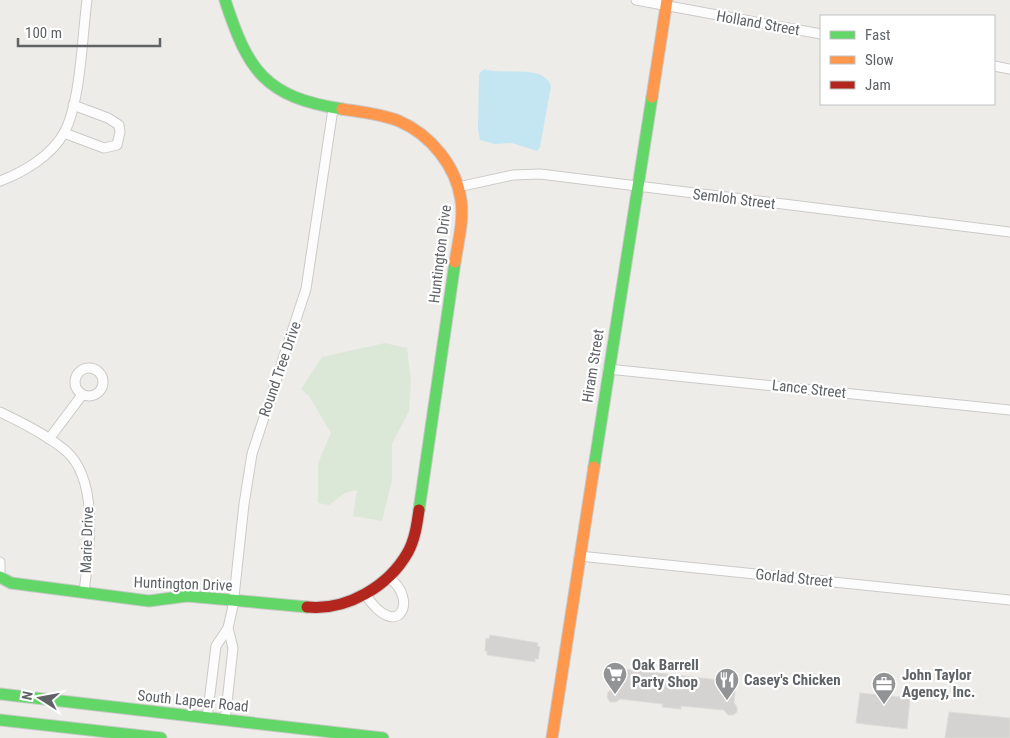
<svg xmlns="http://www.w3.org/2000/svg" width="1010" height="738" font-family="'Roboto Condensed',sans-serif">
<rect width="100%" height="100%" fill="#eeece9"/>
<path fill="#dbe8d7" d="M 385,343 L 407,348 L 411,381 L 409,411 L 392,444 L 392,480 L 382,521 L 353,516 L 357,490 L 345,493 L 329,505 L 318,503 L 318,463 L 331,433 L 309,396 L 301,389 L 322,357 Z"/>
<path fill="#c4e5f2" d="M 484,69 C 504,76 543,63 551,86 L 540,147 L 537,151 L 512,143 L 495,144 L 480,140 L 478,130 L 479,74 Z"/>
<g fill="#d5d3d2" stroke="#dedcd8">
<path d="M 490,635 L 538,643 L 537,646 L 540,647 L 538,659 L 535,659 L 535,662 L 487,655 L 487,651 L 485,651 L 486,638 L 489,639 Z"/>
<path d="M 615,668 L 736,682 L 734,703 L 737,707 L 737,712 L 733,715 L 728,715 L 724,710 L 681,706 L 681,709 L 662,707 L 663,704 L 620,699 L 616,702 L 610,702 L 607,697 L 608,692 L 612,689 Z"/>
<path d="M 860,693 L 910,698 L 907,729 L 856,723 Z"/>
<path d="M 949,712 L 1010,718 L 1010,738 L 945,738 Z"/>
</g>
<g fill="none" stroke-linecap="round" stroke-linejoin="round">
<defs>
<g id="street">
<path d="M 636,0 L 821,34"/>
<path d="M 994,66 L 1010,69"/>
<path d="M 64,133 L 104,148 L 117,145 L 120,132 L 119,125 L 108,118 L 73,105"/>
<path d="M 0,181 C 24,172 51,156 64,133 C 81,101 82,37 87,0"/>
<path d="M 458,187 L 513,175 L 540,174 L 1010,232"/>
<circle cx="89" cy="382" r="14"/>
<path d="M 608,369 L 1010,410"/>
<path d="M 0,412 C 23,423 47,435 66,451 C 100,481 89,552 84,592"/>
<path d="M 49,439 L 82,395"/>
<path d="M 579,556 L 1010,600"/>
<path d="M 0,562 L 0,576"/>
<path d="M 365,594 C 398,644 420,599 388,577"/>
<path d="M 207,718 L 216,646 L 228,628 L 233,606 L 244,504 L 252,454 L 306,289 L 333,109"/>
<path d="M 225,720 L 233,648 L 228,628"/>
</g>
<g id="fast">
<path d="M 225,0 C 248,71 265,97 342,109"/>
<path d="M 594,467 L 652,97"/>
<path d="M 419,510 L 455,262"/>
<path d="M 0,577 L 11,583 L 149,601 L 187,596 L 307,607"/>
<path d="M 0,694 L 383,738"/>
<path d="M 0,720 L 161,738"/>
</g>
<g id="slow">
<path d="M 652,97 L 667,0"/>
<path d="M 342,109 C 361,112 381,114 399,121 C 431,135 456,166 461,200 C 464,220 458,242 455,262"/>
<path d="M 552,738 L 594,467"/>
</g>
<path id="jam" d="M 307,607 C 347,611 389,586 408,552 C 415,539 417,524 419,510"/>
</defs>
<use href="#street" stroke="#cbcac9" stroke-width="11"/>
<use href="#fast" stroke="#c8c9c8" stroke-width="13"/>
<use href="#slow" stroke="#c8c9c8" stroke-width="13"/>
<use href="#jam" stroke="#c8c9c8" stroke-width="13"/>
<use href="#street" stroke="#fcfcfc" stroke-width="9"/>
<use href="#fast" stroke="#63d668" stroke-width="11"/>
<use href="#slow" stroke="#ff974d" stroke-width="11"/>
<use href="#jam" stroke="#b3261e" stroke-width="11"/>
</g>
<defs>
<symbol id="supermarket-pin" viewBox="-11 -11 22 30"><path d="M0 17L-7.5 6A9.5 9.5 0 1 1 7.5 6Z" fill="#919394" stroke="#fff"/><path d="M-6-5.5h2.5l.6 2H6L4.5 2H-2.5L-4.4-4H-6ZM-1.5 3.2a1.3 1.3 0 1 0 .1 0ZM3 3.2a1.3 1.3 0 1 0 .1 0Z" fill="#fff"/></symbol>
<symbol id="restaurant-pin" viewBox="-11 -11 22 30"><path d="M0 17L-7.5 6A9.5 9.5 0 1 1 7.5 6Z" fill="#919394" stroke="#fff"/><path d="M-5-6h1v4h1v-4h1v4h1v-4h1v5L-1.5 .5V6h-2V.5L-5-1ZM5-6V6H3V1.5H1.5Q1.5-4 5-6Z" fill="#fff"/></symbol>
<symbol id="office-pin" viewBox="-11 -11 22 30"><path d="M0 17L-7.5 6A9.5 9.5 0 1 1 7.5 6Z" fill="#919394" stroke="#fff"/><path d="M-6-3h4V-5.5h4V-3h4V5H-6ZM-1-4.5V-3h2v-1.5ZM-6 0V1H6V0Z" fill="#fff"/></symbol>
</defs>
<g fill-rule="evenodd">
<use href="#supermarket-pin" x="601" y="660" width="28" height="38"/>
<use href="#restaurant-pin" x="713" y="666" width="28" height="38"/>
<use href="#office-pin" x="870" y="670" width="28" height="38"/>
</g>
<g text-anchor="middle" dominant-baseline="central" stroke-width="4.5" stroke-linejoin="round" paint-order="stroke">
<g font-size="15" fill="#5f6366" stroke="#fff">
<text transform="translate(758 23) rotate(10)">Holland Street</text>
<text transform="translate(734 199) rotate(7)">Semloh Street</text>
<text transform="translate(440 254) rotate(-83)">Huntington Drive</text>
<text transform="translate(593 366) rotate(-81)">Hiram Street</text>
<text transform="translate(280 369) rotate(-71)">Round Tree Drive</text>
<text transform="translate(809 389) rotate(6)">Lance Street</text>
<text transform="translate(87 540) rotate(-88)">Marie Drive</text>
<text transform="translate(794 578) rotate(6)">Gorlad Street</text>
<text transform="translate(183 584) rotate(2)">Huntington Drive</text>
<text transform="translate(193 701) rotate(6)">South Lapeer Road</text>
</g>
<g font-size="15" font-weight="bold" fill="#5f6366" stroke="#fff" text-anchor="start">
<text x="632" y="665">Oak Barrell<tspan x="632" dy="17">Party Shop</tspan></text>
<text x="902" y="675">John Taylor<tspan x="902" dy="17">Agency, Inc.</tspan></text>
<text x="744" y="680">Casey's Chicken</text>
</g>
</g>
<rect x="820" y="15" width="175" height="90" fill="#ffffff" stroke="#bfc1c2"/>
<rect x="830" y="31" width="25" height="8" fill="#63d668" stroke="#bfc1c2"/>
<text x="865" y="40" font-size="15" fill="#5f6366">Fast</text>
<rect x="830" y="56" width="25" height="8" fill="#ff974d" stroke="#bfc1c2"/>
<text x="865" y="65" font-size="15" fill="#5f6366">Slow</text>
<rect x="830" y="81" width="25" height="8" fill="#b3261e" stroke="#bfc1c2"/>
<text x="865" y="90" font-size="15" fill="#5f6366">Jam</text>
<g transform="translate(40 698) rotate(281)" stroke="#ffffff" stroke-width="4" paint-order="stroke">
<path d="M0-4L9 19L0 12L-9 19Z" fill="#5f6366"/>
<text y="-8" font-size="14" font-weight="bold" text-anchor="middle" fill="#5f6366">N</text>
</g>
<path d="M18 38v8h142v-8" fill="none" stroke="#5f6366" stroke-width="2.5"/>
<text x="25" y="38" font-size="15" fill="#5f6366" stroke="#ffffff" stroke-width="4" paint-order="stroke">100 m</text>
</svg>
